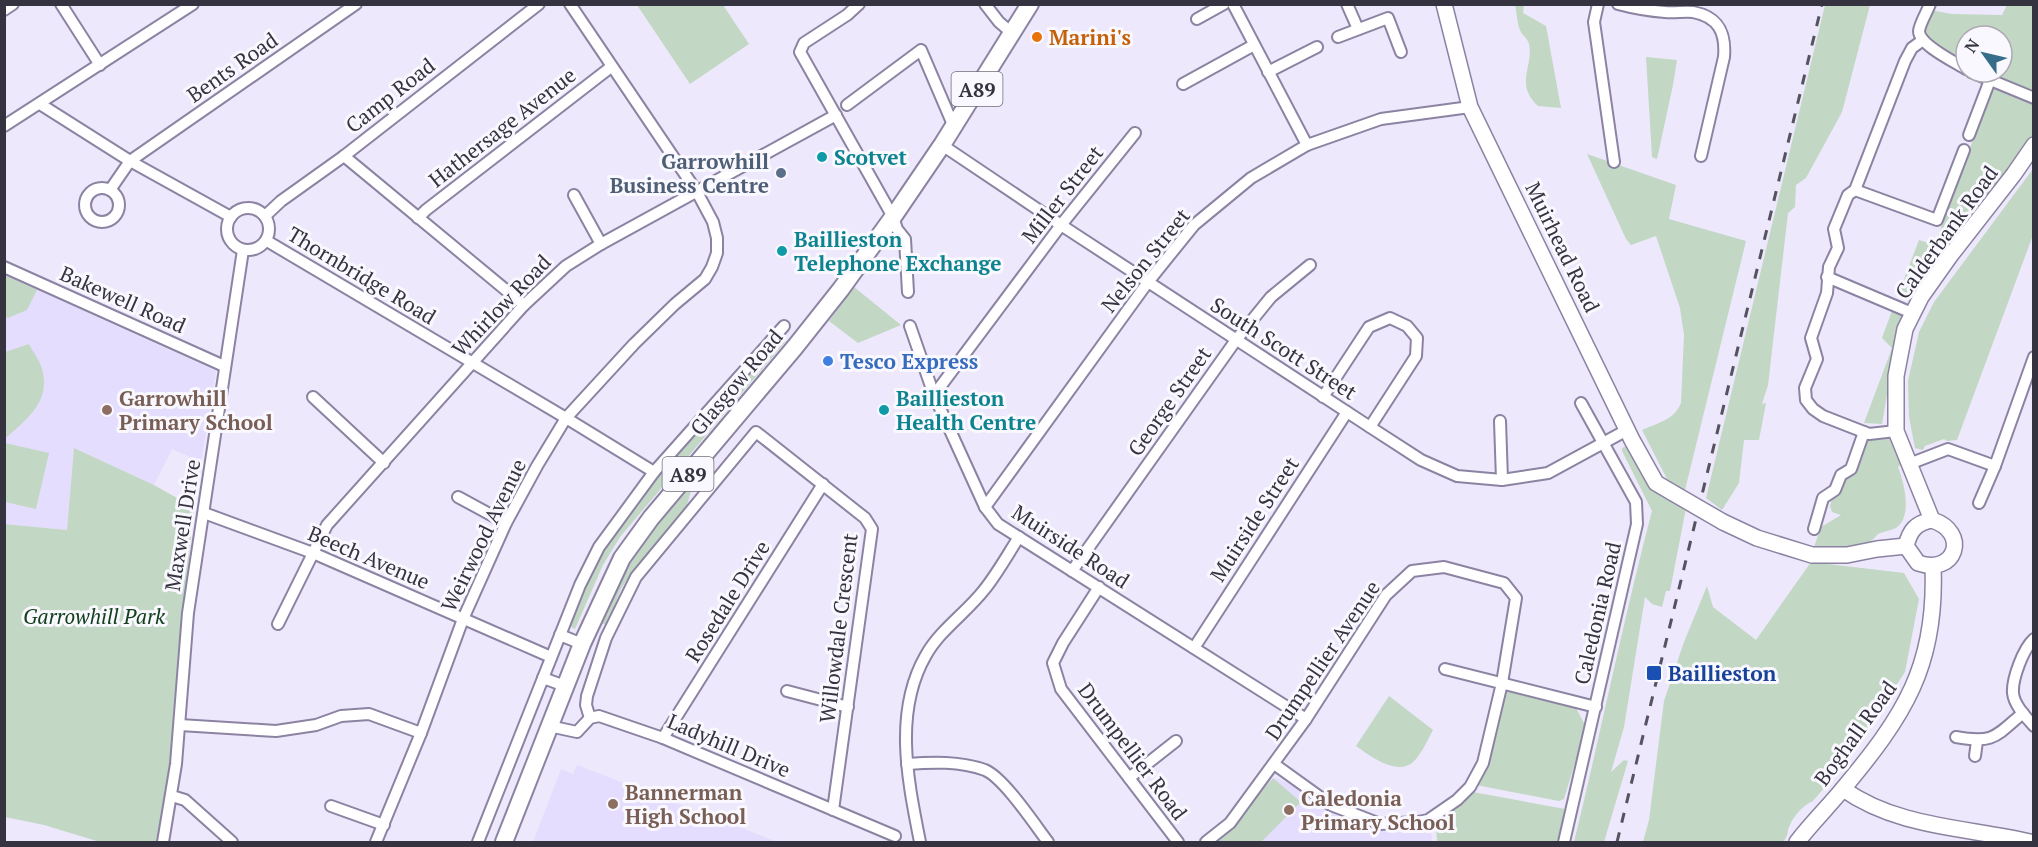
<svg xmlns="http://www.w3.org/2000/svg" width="2038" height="847" font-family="'PT Serif',serif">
<rect width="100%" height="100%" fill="#ede8fc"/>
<g fill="#e5ddfd">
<path d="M 4,275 L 216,371 L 201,462 L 172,449 L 154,485 L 74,448 L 67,530 L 5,524 Z"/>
<path d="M 577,765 L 757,834 L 778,842 L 533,842 L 561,769 L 573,774 Z"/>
<path d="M 1276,778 L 1292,785 L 1341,818 L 1341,819 L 1360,827 L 1379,831 L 1404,832 L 1431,826 L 1432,842 L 1210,842 L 1245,815 L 1266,783 Z"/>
</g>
<g fill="#c2d8c4">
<path d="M 637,5 L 723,5 L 749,44 L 690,84 Z"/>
<path d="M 1515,5 L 1524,5 L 1523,13 L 1546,26 L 1561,108 L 1538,106 C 1514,84 1534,66 1529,44 C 1528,39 1523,36 1521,32 C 1517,25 1517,13 1515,5 Z"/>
<path d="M 1825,5 L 1870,5 L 1842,112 L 1806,178 L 1796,185 L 1795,207 L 1788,213 L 1768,385 L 1762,404 L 1766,403 L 1759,440 L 1744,440 L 1739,483 L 1722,510 L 1706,498 Z"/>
<path d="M 2007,5 L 2033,5 L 2033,95 L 1976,72 L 2002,72 L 2002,36 L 1966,36 L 1966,66 L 1922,35 L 1930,10 L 1952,14 L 2002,15 Z"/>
<path d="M 1646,57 L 1677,60 L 1673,85 L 1657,159 L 1652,157 Z"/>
<path d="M 1992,88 L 2033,105 L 2033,135 L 1949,250 L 1937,238 Z"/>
<path d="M 1587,154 L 1676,185 L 1669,219 L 1746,241 L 1685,490 L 1667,479 L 1642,430 C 1658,423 1674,420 1681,403 L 1684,335 L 1680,308 L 1656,236 L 1631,245 L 1626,239 Z"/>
<path d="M 2033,169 L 2033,235 L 1957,440 L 1947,441 L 1944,439 L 1925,446 L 1923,450 L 1915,448 L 1909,417 L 1908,381 L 1919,332 L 1934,302 Z"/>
<path d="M 1919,240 L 1935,245 L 1947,254 L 1913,300 L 1898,295 Z"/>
<path d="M 5,275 L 37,290 L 27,310 L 8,318 L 5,316 Z"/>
<path d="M 854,287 L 901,325 L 858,343 L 829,321 Z"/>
<path d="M 1893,308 L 1903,312 L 1905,316 L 1896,342 L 1882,424 L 1864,423 L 1892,348 L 1882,338 Z"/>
<path d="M 775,338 L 786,341 L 620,537 L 603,565 L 575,629 L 569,626 L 598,560 L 618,526 Z"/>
<path d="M 29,344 C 33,352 40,361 42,369 C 51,401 28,418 7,437 L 4,436 L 5,352 Z"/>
<path d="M 1891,439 L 1894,443 L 1901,464 L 1898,467 C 1904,482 1913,517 1896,528 C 1890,531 1884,531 1878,534 C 1875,537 1872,541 1868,543 C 1851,552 1831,550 1813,550 L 1821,527 L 1841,515 L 1832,512 L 1830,506 L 1832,499 L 1839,496 L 1845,480 L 1855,475 L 1868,440 Z"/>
<path d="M 5,443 L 49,453 L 36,509 L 5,502 Z"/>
<path d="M 1628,445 L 1686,508 L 1670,591 L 1666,591 L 1662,607 L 1652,604 L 1645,597 L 1624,727 L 1611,772 L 1624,760 L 1628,761 L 1604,842 L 1574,842 C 1601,732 1623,621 1652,511 L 1622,451 L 1622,448 Z"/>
<path d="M 74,448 L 154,485 L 193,507 L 177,722 L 161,842 L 100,842 L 44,825 L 5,817 L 4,524 L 67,530 Z"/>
<path d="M 695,477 L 687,505 L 632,572 L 621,589 L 607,625 L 600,623 L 634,557 L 654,526 Z"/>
<path d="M 1811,562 L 1904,573 L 1919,599 L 1905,672 L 1842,767 L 1813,801 C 1805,804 1793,816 1790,825 C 1786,832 1790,833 1783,842 L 1643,842 L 1649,820 L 1664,701 L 1684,642 L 1707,586 L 1713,607 L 1756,640 Z"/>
<path d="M 1504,689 L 1575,706 L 1586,727 L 1564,799 L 1559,801 L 1476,785 Z"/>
<path d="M 1389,696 L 1433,730 C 1428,739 1423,751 1416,759 C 1400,779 1370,756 1356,746 Z"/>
<path d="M 1273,778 L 1301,802 L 1261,842 L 1214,842 L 1249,809 L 1257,796 Z"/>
<path d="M 1473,792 L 1565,809 L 1557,842 L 1437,842 L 1436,824 L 1463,804 Z"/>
</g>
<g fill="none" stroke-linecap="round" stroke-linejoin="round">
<defs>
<g id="street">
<path d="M 61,4 L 100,65"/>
<path d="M 859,4 L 847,15 L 804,43 L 800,52 L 893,217 L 897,229 L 905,239 L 908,292"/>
<path d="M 985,4 L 999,22 L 1013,34"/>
<path d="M 1233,4 L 1307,145"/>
<path d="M 1347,4 L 1358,29"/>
<path d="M 1598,4 L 1594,22 L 1614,162"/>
<path d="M 1618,4 C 1633,8 1649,11 1665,12 C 1674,13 1685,11 1693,12 C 1719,17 1726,33 1724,57 L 1701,156"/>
<path d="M 1930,4 C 1927,12 1920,23 1919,31 C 1919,45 1955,62 1966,69"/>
<path d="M 4,10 L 13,4"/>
<path d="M 1197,19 L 1224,4"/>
<path d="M 1338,37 L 1388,18 L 1401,52"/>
<path d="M 1268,72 L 1317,47"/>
<path d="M 1971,72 L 2034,98"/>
<path d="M 1183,84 L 1254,45"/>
<path d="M 40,104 L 130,161 L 231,217"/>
<path d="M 847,105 L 921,50 L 954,127"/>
<path d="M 4,126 L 193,4"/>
<path d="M 1969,135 L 1990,80"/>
<path d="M 942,145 L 1061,225 L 1370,427 L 1421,460 L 1457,476 L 1502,480 L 1548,473 L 1627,430"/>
<path d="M 344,156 L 524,305"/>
<circle cx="102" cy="205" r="17"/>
<path d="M 110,190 L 130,161 L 356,4"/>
<path d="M 1855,190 L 1937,220 L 1964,150"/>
<path d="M 574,195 L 601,244"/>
<circle cx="248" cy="229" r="21"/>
<path d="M 265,216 L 281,201 L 344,156 L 539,4"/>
<path d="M 418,218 L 426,210 L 611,67"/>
<path d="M 267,241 L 566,418 L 654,472"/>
<path d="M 4,267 L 224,366"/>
<path d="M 1827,277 L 1912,313"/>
<path d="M 910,326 L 934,395 L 985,507 L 998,524 L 1306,719"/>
<path d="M 934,395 L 1061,225 L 1135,133"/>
<path d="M 313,397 L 384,463"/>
<path d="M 1323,397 L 1369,327 L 1390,318 L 1407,326 L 1417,338 L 1416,356 L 1370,427"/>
<path d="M 1500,421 L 1502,480"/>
<path d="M 1896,431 L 1869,434 L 1823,416 L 1813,409 L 1806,400 L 1805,388 L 1817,359 L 1811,338 L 1827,293 L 1829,267 L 1838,248 L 1834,229 L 1848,195 L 1855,190 L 1905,61 L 1912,48 L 1923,40"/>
<path d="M 1909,464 L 1948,449 L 1995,466 L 2034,357"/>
<path d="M 458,497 L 506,523"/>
<path d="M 1979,503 L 1995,466"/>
<path d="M 985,507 L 1148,282 L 1194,225 L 1251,178 L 1307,145 L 1381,119 L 1470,107"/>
<path d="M 204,513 L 313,553 L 551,657"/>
<path d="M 1814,529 L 1823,498 L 1835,490 L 1841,475 L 1851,469 L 1864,432"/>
<path d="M 1072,571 L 1236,340 L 1271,297 L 1310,265"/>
<path d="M 1099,587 L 1063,643 L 1053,663 L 1061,689 L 1178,842"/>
<path d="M 278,624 L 327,525 L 524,305 L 566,266 L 601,244 L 836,115"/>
<path d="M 560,635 L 582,644"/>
<path d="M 2034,639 C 2023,649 2012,679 2013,693 C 2014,705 2026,717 2034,726"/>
<path d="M 1194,648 L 1347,412"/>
<path d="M 1445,669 L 1596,707"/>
<path d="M 543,678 L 565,686"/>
<path d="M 787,691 L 848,707"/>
<path d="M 590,718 L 586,705 L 587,696 L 606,638 L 636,577 L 756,432 L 865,518 L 872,529 L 833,810"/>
<path d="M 180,725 L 276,731 L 316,725 L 341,716 L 369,714 L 421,733"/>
<path d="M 549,726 L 577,732 L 590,718 L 599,716 L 663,738 L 895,836"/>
<path d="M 1956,737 C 1994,744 1996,736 2023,713"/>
<path d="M 663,738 L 823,484"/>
<path d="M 1975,756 L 1977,741"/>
<path d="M 907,764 C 932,762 960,761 985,770 C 1004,778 1035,825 1048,842"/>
<path d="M 1129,778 L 1176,741"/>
<path d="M 172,796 L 185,800 L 232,842"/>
<path d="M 331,806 L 384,825"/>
<path d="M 163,842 L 176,764 L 188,613 L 243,250"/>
<path d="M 376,842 L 421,733 L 463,619 L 506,523 L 537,466 L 566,418 L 634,344 L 675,304 L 705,279 L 712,267 L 717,253 L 717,238 L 713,222 L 697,192 L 570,4"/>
<path d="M 478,842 L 580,585 L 599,547 L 654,472 L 784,326"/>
<path d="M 920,842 C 908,781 893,712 926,655 C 940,630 966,613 984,590 C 997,574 1008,554 1019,537"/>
<path d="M 1206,842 L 1230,823 L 1306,719 L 1386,595 L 1412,571 L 1444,567 L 1504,583 L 1516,598 L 1502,683 L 1483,763 L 1470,787 L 1457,800 L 1428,820 L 1418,822 L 1380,824 L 1331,805 L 1274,764"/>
<path d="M 1564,842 L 1637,524 L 1636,502 L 1581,403"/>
</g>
<g id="secondary">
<path d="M 1444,4 L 1470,107 L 1632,440 L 1656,483 L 1673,493"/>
<path d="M 1932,520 L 1896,431 L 1896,376 L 1905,329 L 1921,297 L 1950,256 L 2014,174 L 2034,145"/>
<path d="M 1932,520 C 1970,532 1956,576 1918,563 L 1906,546 C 1910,530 1916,523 1932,520 Z"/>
<path d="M 1723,522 L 1757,538 L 1812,555 L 1847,555 L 1877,549 L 1906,546"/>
<path d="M 1843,789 C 1898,828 1966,827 2030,842"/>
<path d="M 1797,842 C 1811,824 1827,808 1842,790 C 1904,716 1937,666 1933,567"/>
</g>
<path id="primary" d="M 504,842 L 582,644 L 622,558 L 651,518 L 795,347 L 841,289 L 893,217 L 942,145 L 1030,4"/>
</defs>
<use href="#street" stroke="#8c83a2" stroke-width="14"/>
<use href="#secondary" stroke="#8c83a2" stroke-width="18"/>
<use href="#primary" stroke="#8c83a2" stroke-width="20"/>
<use href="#street" stroke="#fff" stroke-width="10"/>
<use href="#secondary" stroke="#fff" stroke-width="15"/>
<use href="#primary" stroke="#fff" stroke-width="16"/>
<path stroke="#565361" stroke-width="3" stroke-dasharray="10 10" stroke-linecap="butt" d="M 1617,842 L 1822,4"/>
<defs>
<path id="secondary-bridge" d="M 1673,493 L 1723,522"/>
</defs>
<use href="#secondary-bridge" stroke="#8c83a2" stroke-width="18" stroke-linecap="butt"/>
<use href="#secondary-bridge" stroke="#fff" stroke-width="15"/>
</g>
<circle fill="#e8710a" stroke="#faf8ff" stroke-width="2" cx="1037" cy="37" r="6"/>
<g fill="#0f9aa8" stroke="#faf8ff" stroke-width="2">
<circle cx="822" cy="157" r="6"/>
<circle cx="782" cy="251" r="6"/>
<circle cx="884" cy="410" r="6"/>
</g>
<circle fill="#5c6f8a" stroke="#faf8ff" stroke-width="2" cx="781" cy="173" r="6"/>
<circle fill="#3f7fe0" stroke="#faf8ff" stroke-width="2" cx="828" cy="361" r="6"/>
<g fill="#8d6e63" stroke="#faf8ff" stroke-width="2">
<circle cx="107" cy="410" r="6"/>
<circle cx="613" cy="804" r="6"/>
<circle cx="1289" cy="810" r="6"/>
</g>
<rect fill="#1a4fb4" stroke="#faf8ff" stroke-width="2" x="1646" y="665" width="16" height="16" rx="3"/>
<g text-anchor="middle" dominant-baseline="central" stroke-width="6" stroke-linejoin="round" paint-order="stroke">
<g fill="#faf8ff" stroke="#716e79" stroke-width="1.5">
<rect x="951.5" y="72" width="51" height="34" rx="4.5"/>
<rect x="662.5" y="457" width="51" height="34" rx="4.5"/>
</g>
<g font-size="20" font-weight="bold" fill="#363340">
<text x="977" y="89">A89</text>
<text x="688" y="474">A89</text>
</g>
<g font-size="21" font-weight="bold" fill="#c56008" stroke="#faf8ff" text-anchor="start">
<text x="1049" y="37">Marini's</text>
</g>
<g font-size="21" fill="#363340" stroke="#faf8ff">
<text transform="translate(232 67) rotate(-35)">Bents Road</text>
<text transform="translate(390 95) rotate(-38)">Camp Road</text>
<text transform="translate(502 127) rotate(-38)">Hathersage Avenue</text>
<text transform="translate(1062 194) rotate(-52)">Miller Street</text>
<text transform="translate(1946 232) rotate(-54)">Calderbank Road</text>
<text transform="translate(1563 247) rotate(64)">Muirhead Road</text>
<text transform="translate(1145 260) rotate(-51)">Nelson Street</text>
<text transform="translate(362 275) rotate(31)">Thornbridge Road</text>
<text transform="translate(123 299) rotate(24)">Bakewell Road</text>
<text transform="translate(501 305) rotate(-46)">Whirlow Road</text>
<text transform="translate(1284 348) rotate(33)">South Scott Street</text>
<text transform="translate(736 382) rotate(-50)">Glasgow Road</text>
<text transform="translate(1169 401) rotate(-55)">George Street</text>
<text transform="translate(1254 519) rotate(-57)">Muirside Street</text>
<text transform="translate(182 525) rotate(-81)">Maxwell Drive</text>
<text transform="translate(483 535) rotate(-64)">Weirwood Avenue</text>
<text transform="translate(1071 546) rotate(33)">Muirside Road</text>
<text transform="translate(369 557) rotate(23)">Beech Avenue</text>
<text transform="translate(727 601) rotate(-58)">Rosedale Drive</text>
<text transform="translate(1597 613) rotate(-77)">Caledonia Road</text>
<text transform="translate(838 628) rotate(-83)">Willowdale Crescent</text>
<text transform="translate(1322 660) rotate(-56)">Drumpellier Avenue</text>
<text transform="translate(1855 733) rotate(-54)">Boghall Road</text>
<text transform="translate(729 745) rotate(23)">Ladyhill Drive</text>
<text transform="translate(1133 751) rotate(53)">Drumpellier Road</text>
</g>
<g font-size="21" font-weight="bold" fill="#0d838f" stroke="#faf8ff" text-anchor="start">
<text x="834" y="157">Scotvet</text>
<text x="794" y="239">Baillieston<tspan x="794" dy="24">Telephone Exchange</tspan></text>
<text x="896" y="398">Baillieston<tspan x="896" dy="24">Health Centre</tspan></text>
</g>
<g font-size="21" font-weight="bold" fill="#4e5e75" stroke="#faf8ff" text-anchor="end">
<text x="769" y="161">Garrowhill<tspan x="769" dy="24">Business Centre</tspan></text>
</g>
<g font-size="21" font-weight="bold" fill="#366cbe" stroke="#faf8ff" text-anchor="start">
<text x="840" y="361">Tesco Express</text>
</g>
<g font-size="21" font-weight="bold" fill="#785e54" stroke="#faf8ff" text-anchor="start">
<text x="119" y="398">Garrowhill<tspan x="119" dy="24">Primary School</tspan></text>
<text x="625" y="792">Bannerman<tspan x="625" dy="24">High School</tspan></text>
<text x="1301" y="798">Caledonia<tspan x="1301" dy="24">Primary School</tspan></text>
</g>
<g font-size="21" font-style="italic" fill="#13401d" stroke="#faf8ff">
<text x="94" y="616">Garrowhill Park</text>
</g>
<g font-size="21" font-weight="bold" fill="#164399" stroke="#faf8ff" text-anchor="start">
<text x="1668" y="673">Baillieston</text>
</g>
</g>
<rect width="2038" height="847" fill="none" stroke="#363340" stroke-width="12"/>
<g transform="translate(1984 54) rotate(304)"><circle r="28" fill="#faf8ff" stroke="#aca9b3" stroke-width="1.5"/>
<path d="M0-4.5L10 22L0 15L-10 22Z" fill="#366d88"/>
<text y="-9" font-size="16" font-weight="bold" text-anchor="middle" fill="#363340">N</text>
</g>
</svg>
